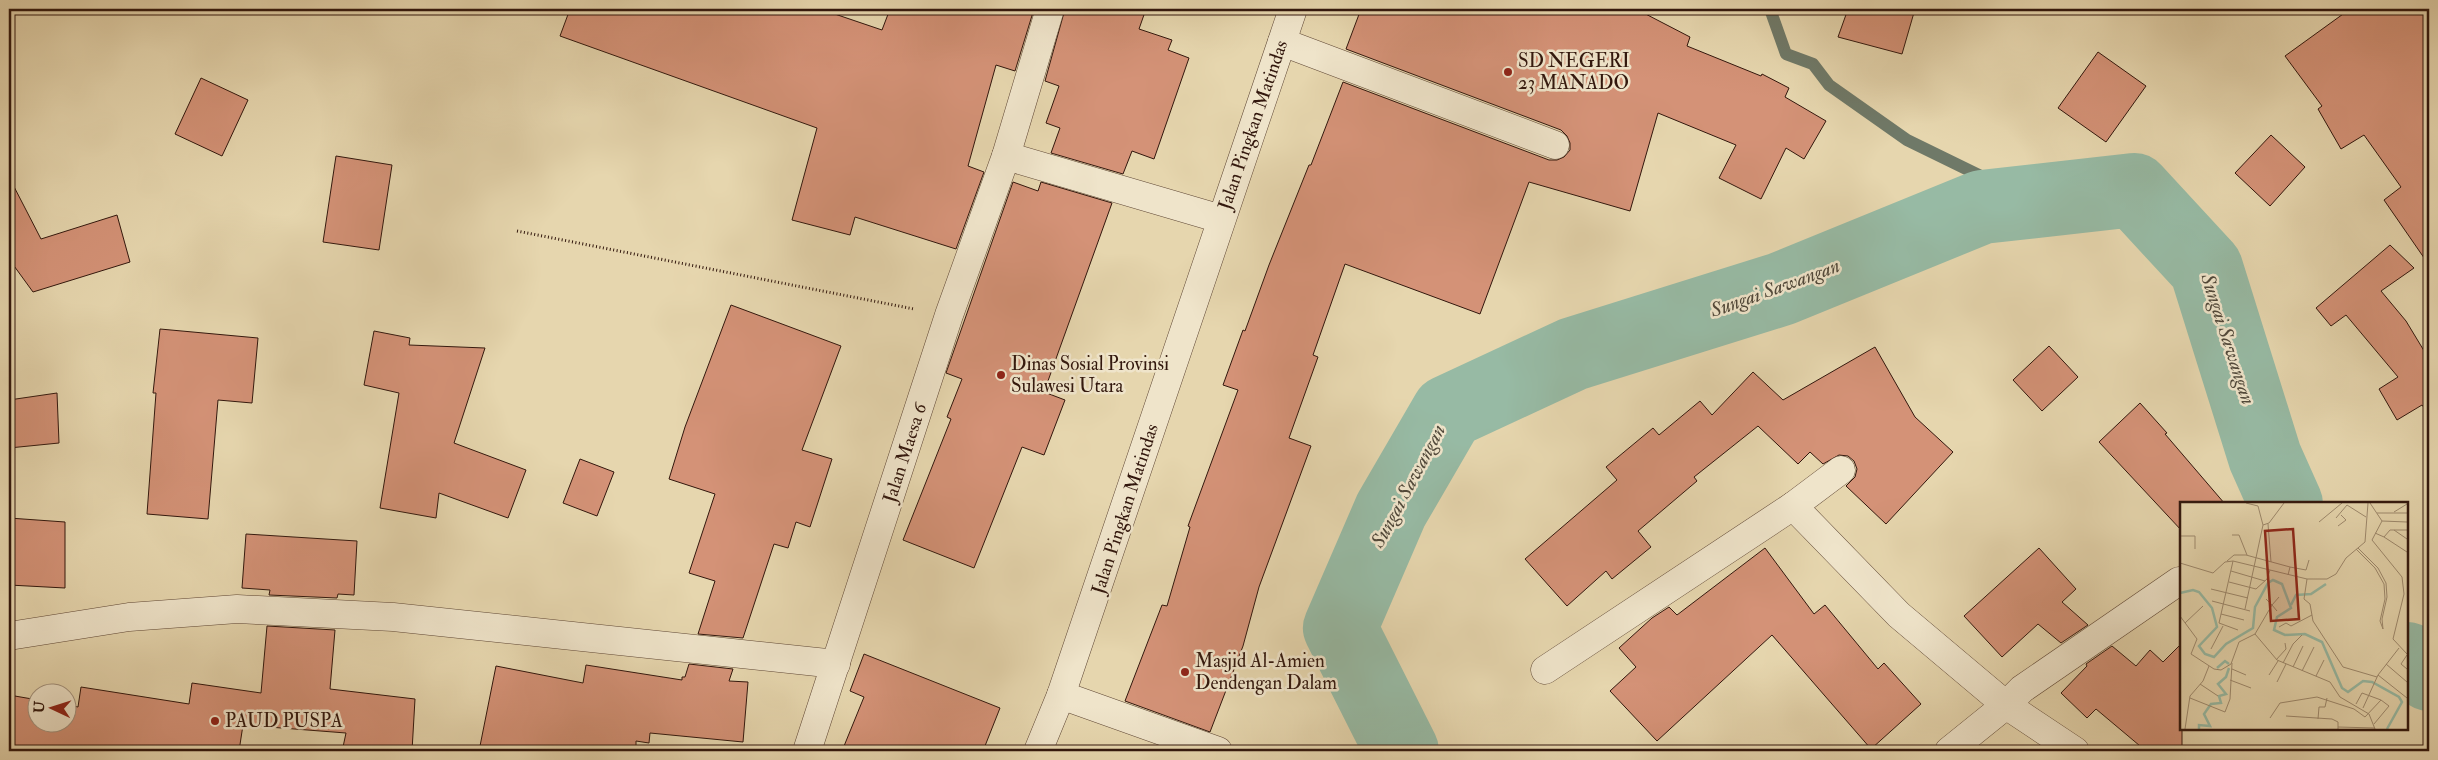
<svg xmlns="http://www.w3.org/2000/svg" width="2438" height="760" font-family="'IM FELL Double Pica',serif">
<rect width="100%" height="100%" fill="#e6d6ae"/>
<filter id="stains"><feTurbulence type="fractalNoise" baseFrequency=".004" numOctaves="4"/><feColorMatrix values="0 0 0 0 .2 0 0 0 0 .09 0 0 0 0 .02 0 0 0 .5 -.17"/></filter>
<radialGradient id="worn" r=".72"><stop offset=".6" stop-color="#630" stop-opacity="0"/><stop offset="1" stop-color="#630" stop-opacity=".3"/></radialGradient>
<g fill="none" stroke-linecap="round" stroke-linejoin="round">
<path stroke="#6f7968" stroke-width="12" d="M 1770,9 L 1786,54 L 1813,64 L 1829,85 L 1907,140 L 2034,202"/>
<g stroke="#97baa4" stroke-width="74">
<path d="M 2407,659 L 2429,674"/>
<path d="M 1402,751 L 1340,628 L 1391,510 L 1448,412 L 1573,354 L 1781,289 L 1982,207 L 2134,190 L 2206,268 L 2265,457 L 2286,504"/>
</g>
</g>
<g fill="#d49277" stroke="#32170d">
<path d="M 570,9 L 820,9 L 882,30 L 890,9 L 1034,9 L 1015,71 L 996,65 L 968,166 L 984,172 L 956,249 L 855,217 L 850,235 L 792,220 L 817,128 L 560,36 Z"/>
<path d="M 1065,9 L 1146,9 L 1139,29 L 1172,40 L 1168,50 L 1189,58 L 1154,159 L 1132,151 L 1123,174 L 1051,153 L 1060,128 L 1046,123 L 1059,86 L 1045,81 Z"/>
<path d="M 1361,9 L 1636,9 L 1690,37 L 1687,46 L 1761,76 L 1762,74 L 1789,88 L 1785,97 L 1826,121 L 1804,159 L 1786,148 L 1761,199 L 1719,178 L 1736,145 L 1658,113 L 1630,211 L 1529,182 L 1480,314 L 1345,264 L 1313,355 L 1318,357 L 1289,438 L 1311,446 L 1259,587 L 1243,646 L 1210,732 L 1125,701 L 1162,605 L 1167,606 L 1190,527 L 1188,526 L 1238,390 L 1223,385 L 1243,330 L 1245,331 L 1269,265 L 1309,165 L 1311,165 L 1343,82 L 1549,160 L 1557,160 L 1564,157 L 1570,150 L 1570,143 L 1567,136 L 1561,130 L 1346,49 Z"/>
<path d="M 1848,9 L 1915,9 L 1902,54 L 1838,37 Z"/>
<path d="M 2350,9 L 2429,9 L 2429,265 L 2384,200 L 2401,187 L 2364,135 L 2341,149 L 2318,109 L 2322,106 L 2285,56 Z"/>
<path d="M 2098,52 L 2146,86 L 2106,142 L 2058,108 Z"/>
<path d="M 201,78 L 248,100 L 222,156 L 175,134 Z"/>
<path d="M 2271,135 L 2305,167 L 2270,206 L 2235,173 Z"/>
<path d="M 336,156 L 392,165 L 379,250 L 323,242 Z"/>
<path d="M 9,177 L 41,239 L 117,215 L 130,262 L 33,292 L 9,259 Z"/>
<path d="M 1013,182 L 1038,191 L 1041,182 L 1112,203 L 1044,392 L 1065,400 L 1044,455 L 1022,447 L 974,568 L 903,540 L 951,419 L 947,417 L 962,379 L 946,373 Z"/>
<path d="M 2390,245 L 2414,268 L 2381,291 L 2406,321 L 2429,359 L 2429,414 L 2422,405 L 2397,420 L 2379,389 L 2398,377 L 2346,315 L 2331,326 L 2316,308 Z"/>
<path d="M 731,305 L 841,346 L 802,450 L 832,459 L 810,527 L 796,522 L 788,548 L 774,544 L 743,638 L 698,634 L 715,581 L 689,573 L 715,494 L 669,479 L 685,427 Z"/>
<path d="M 160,329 L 258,338 L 252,403 L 218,400 L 208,519 L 147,514 L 156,393 L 153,393 Z"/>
<path d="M 374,331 L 410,338 L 409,345 L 485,348 L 454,443 L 526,470 L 508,518 L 439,493 L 436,518 L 380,508 L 399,393 L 364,385 Z"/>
<path d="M 2049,346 L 2078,377 L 2042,411 L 2013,380 Z"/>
<path d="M 1875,347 L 1915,417 L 1953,452 L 1886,524 L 1846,486 L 1855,477 L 1857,469 L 1854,461 L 1848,456 L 1839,455 L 1823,464 L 1810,452 L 1798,464 L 1758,426 L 1694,477 L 1697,481 L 1638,531 L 1651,547 L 1612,579 L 1606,571 L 1567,606 L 1525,559 L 1617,480 L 1606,467 L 1653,428 L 1659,435 L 1700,401 L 1712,415 L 1753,372 L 1783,400 Z"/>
<path d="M 57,393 L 59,443 L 9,448 L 9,400 Z"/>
<path d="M 2140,403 L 2167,433 L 2165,434 L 2225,504 L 2182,504 L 2182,531 L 2099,442 Z"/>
<path d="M 580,459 L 614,472 L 597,516 L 563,503 Z"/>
<path d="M 9,518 L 65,522 L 65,588 L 9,585 Z"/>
<path d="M 246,534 L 357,541 L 354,595 L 338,594 L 337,598 L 269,595 L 270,590 L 242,588 Z"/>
<path d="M 1765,548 L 1814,614 L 1825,605 L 1878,669 L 1884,663 L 1921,704 L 1871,749 L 1772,635 L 1657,741 L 1610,691 L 1636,667 L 1619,648 L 1652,618 L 1669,607 L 1677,615 Z"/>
<path d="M 2039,548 L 2076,589 L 2062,602 L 2088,625 L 2061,643 L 2038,624 L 2002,657 L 1964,616 Z"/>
<path d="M 267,626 L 335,630 L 330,689 L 415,699 L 412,751 L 373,751 L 343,747 L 346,733 L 243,725 L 239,751 L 9,751 L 9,695 L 38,700 L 38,722 L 68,722 L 68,705 L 78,707 L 81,687 L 189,704 L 192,683 L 261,693 Z"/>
<path d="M 2182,643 L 2182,751 L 2146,751 L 2096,709 L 2087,718 L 2061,693 L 2087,666 L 2086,664 L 2112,646 L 2136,666 L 2150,650 L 2163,662 Z"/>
<path d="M 864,654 L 1000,708 L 983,751 L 842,751 L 864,697 L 850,691 Z"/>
<path d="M 689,664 L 733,669 L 729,681 L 748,682 L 743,742 L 650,733 L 649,743 L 636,741 L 636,751 L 479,751 L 496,666 L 583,683 L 586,665 L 682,680 L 682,677 L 685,677 Z"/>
</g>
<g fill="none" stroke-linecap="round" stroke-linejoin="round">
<defs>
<g id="minor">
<path d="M 1282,42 L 1555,145"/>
<path d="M 1006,156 L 1050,9"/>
<path d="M 1793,506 L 1899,615 L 2006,705 L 1949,751"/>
<path d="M 9,636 L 129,617 L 237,609 L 393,617 L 836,664"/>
<path d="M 1545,670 L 1793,506 L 1841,470"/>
<path d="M 1061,695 L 1218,751"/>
<path d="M 807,751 L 949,315 L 1006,156 L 1221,219"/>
<path d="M 2075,751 L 2006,705 L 2022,689 L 2179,581"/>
</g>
<path id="tertiary" d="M 1038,751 L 1061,695 L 1293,9"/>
</defs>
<use href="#minor" stroke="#5f4735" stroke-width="29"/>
<use href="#tertiary" stroke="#5f4735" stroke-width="29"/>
<path stroke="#32170d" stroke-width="3" stroke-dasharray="1 2.5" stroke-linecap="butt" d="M 517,231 L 914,309"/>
<use href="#minor" stroke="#efe4ca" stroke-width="28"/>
<use href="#tertiary" stroke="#efe4ca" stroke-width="28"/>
</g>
<g fill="#8f2418" stroke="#efe4ca" stroke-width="2">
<circle cx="1508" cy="72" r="5"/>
<circle cx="1001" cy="375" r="5"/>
<circle cx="1185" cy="672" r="5"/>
<circle cx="215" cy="721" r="5"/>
</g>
<g text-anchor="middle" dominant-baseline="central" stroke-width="5" stroke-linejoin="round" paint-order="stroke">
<g font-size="19" fill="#32170d" stroke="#efe4ca" text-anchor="start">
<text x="1518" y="61">SD NEGERI<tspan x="1518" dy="22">23 MANADO</tspan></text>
<text x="1011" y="364">Dinas Sosial Provinsi<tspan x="1011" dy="22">Sulawesi Utara</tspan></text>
<text x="1195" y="661">Masjid Al-Amien<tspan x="1195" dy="22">Dendengan Dalam</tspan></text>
<text x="225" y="721">PAUD PUSPA</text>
</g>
<g font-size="19" fill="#32170d" stroke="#efe4ca">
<text transform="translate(1253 125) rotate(-71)">Jalan Pingkan Matindas</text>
<text transform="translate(905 453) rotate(-72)">Jalan Maesa 6</text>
<text transform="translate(1125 509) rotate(-72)">Jalan Pingkan Matindas</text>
</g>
<g font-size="20" font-style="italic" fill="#50483a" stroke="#efe4ca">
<text transform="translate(1775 288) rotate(-20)">Sungai Sawangan</text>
<text transform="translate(2228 339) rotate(72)">Sungai Sawangan</text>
<text transform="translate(1408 486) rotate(-62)">Sungai Sawangan</text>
</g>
</g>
<g transform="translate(2180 502)">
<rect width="228" height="228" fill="#e6d6ae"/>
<path fill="none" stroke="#97baa4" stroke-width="2.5" d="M 0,91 L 13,88 L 19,90 L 32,106 L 37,125 L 19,144 L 25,152 L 34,155 L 46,142 L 73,126 L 75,105 L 88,81 L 93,78 L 102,82 L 111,106 L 97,115 L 94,128 L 105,133 L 125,132 L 142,140 L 162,186 L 168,190 L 183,179 L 192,180 L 219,195 L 222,200 L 207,227M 111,103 L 116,93 L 131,92 L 146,82M 37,166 L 45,159 L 49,162M 19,227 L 19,223 L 30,224 L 24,212 L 31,202 L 41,201 L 39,194 L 46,192 L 38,182 L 46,175 L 49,166"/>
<path fill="none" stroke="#9e8a6e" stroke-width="1" d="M 190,1 L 202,19M 214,10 L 227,2M 197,11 L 227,11M 156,16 L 167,3 L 186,15M 202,19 L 227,20M 139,20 L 162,1M 88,22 L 91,60M 83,23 L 89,21 L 104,1M 158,24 L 166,18 L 161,13M 214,28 L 227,37M 195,31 L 204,35 L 210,28 L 227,28M 52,33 L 59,33 L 67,53M 0,34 L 15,34 L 15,47M 204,35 L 227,50M 192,38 L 222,75 L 224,92 L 213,137 L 227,152M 192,38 L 202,19M 176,47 L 195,66 L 204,82 L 205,97 L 200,119 L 203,127 L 202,117 L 207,95 L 206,81 L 198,66 L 178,46M 47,59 L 54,53 L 66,53 L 110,65 L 108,73M 53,59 L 39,121 L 58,128M 0,61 L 33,71 L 45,60 L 53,59 L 127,77 L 147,77 L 156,72 L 166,56 L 185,40 L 188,1M 110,65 L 126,68 L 129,58M 51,69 L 85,79M 127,77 L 124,97 L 130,102 L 133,119 L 163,165 L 197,175M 49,80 L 76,87 L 87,77 L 90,68M 31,87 L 68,96M 86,97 L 92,103 L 99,95M 32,99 L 70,109M 65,107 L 83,23 L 78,4 L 66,1M 41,112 L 64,118M 0,114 L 17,137 L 11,152 L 34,167 L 41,168 L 51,162 L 59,140 L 75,132 L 97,158 L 150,180 L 160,195 L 189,212 L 195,227M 5,121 L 23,104M 99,125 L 106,121 L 111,124 L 132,113M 75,132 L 92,103 L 97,109M 31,147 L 43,124M 227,153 L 221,162 L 227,167M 96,158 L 106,147 L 105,141M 103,161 L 113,142 L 122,133M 206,162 L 227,180M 113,165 L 123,144M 52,167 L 66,173M 122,169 L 134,145M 89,173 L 98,159M 198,173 L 227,196M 136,174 L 144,158M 50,178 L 71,186M 97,180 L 106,162M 20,182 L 38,194M 10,196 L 45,210 L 50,197 L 52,161M 176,202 L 182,191 L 201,198M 183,206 L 198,173 L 219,146M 106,214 L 152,217 L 158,220 L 158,227M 90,216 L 100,201 L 137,195 L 174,207 L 185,215 L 201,198 L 209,204 L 194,222M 138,217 L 139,205 L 145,205 L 147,196M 158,225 L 195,226M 5,227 L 10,194 L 23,179 L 29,164"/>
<path fill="#8f2418" fill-opacity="0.15" stroke="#8f2418" stroke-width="2.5" d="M 113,27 L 119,117 L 91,119 L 85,29 Z"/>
<rect width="228" height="228" fill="none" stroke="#32170d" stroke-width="2.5"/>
</g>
<rect width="2438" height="760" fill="none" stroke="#e6d6ae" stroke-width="30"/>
<rect x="10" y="10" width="2418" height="740" fill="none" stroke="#32170d" stroke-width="2.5"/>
<rect x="15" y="15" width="2408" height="730" fill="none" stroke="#32170d"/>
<g transform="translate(52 708) rotate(274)"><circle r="24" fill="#efe4ca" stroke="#a3927e"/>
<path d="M0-4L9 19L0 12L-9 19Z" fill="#8f2418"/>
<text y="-8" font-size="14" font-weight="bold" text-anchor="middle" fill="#32170d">U</text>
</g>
<rect width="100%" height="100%" filter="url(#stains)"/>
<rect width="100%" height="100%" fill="url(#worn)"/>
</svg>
